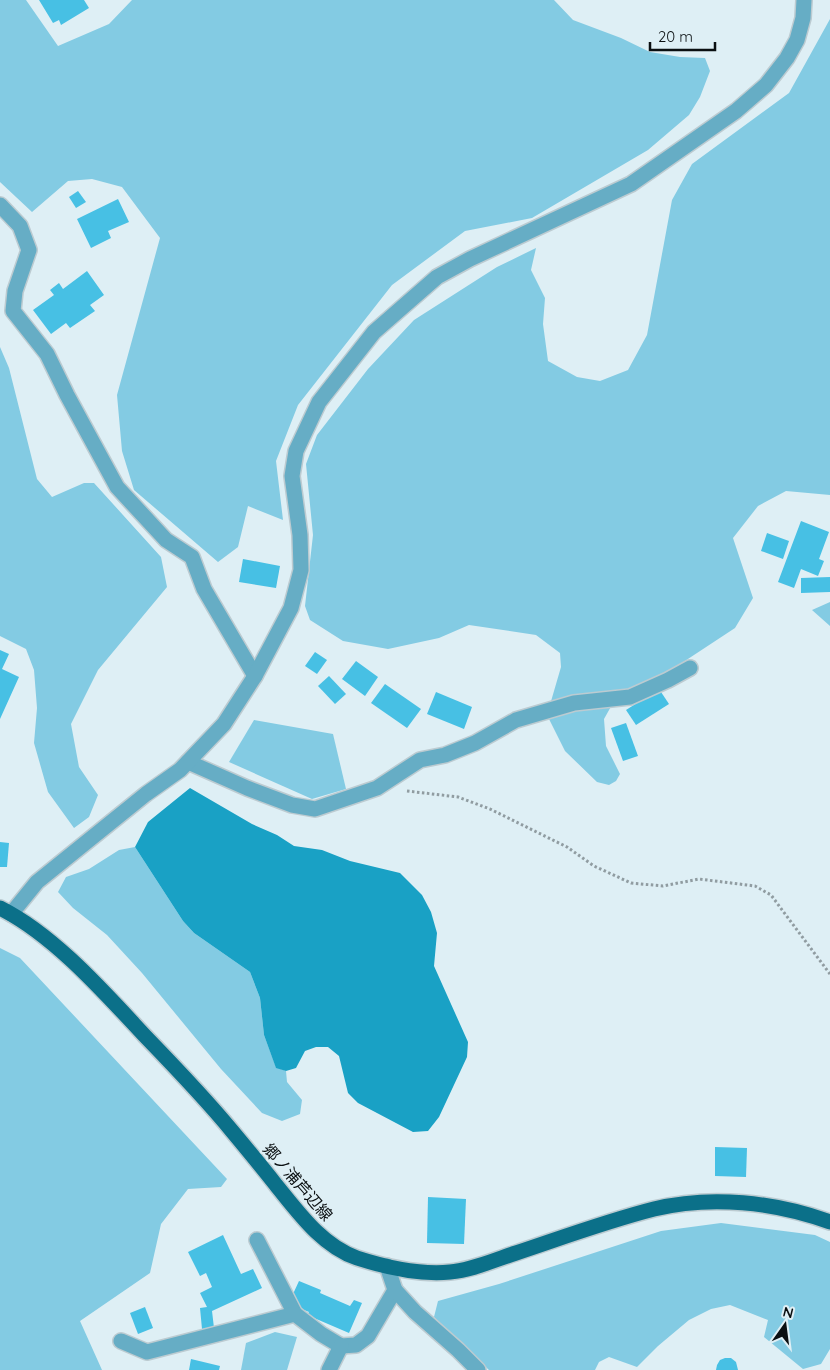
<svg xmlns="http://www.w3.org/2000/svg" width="830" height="1370" font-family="Quicksand,'Noto Sans JP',sans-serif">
<rect width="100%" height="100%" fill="#deeff5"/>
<g fill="#83cbe3">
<path d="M 0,0 L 26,0 L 58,46 L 109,24 L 132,0 L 554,0 L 573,20 L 621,38 L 650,52 L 680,57 L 705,58 L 710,71 L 700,97 L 689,115 L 648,150 L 532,218 L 465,231 L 392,285 L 298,405 L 276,461 L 283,520 L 248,506 L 238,547 L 218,562 L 134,490 L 122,451 L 117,395 L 160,238 L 122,187 L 92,179 L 68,181 L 32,212 L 0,182 Z"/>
<path d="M 830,19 L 830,495 L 786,491 L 758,506 L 733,538 L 753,598 L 735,628 L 656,680 L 618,694 L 604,719 L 606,746 L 620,774 L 616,781 L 609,785 L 597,782 L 565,751 L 547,715 L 561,667 L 560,653 L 536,635 L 469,625 L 439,638 L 388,649 L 343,641 L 310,620 L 305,606 L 313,535 L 306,464 L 317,435 L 368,369 L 414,320 L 497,267 L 536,248 L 531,270 L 545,298 L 543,324 L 548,361 L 577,377 L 600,381 L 628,370 L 647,335 L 672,200 L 692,164 L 789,93 Z"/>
<path d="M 0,347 L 9,368 L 37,479 L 52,497 L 84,483 L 94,483 L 161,557 L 167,587 L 98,670 L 71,724 L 79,767 L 98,795 L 89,817 L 74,828 L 48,792 L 34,743 L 37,708 L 34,670 L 26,649 L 0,636 Z"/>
<path d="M 830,602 L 830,626 L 812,610 Z"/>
<path d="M 254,720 L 333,734 L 346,789 L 312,799 L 229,762 Z"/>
<path d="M 135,847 L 183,921 L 194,933 L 250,972 L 260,998 L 264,1035 L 276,1067 L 286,1071 L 287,1082 L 302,1100 L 300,1114 L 282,1121 L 262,1113 L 221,1069 L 142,973 L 107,935 L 73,908 L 58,892 L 66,877 L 89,869 L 119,850 Z"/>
<path d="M 0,948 L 20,958 L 227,1179 L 221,1187 L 188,1189 L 161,1224 L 150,1273 L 80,1321 L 102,1370 L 0,1370 Z"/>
<path d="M 721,1223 L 815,1235 L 830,1242 L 830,1349 L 821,1364 L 803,1369 L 764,1337 L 768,1320 L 730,1305 L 711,1309 L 689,1320 L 658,1346 L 637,1367 L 609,1357 L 599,1362 L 595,1370 L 489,1370 L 434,1317 L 438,1301 L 499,1284 L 661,1231 Z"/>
<path d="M 275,1332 L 297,1337 L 287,1370 L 241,1370 L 246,1343 Z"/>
</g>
<path fill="#19a1c5" d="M 190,788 L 252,824 L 277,835 L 294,846 L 322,850 L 350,861 L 400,873 L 422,895 L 431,912 L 437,933 L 434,966 L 468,1042 L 467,1057 L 439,1117 L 428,1131 L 413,1132 L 358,1103 L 348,1093 L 339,1056 L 328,1047 L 316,1047 L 305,1051 L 296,1068 L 286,1071 L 276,1068 L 264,1035 L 260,998 L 250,972 L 194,933 L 183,921 L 135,847 L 148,822 Z"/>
<g fill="#47c0e4">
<path d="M 39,0 L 84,0 L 89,8 L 61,25 L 59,20 L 53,23 Z"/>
<path d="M 78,191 L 86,202 L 76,208 L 69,197 Z"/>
<path d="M 118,199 L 129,222 L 108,231 L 111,238 L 91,248 L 77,219 Z"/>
<path d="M 87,271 L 104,295 L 90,305 L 95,311 L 70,328 L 66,323 L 51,334 L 33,310 L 54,295 L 50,290 L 59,283 L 63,289 Z"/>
<path d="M 801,521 L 829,532 L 819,559 L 824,561 L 818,576 L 801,569 L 794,588 L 778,582 Z"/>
<path d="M 767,533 L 789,541 L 783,559 L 761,551 Z"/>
<path d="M 243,559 L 280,566 L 276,588 L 239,582 Z"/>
<path d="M 830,577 L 830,592 L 801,593 L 801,578 Z"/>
<path d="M 0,650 L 9,654 L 2,669 L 19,677 L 0,719 Z"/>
<path d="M 315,652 L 327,660 L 317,674 L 305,666 Z"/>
<path d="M 356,661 L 378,677 L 365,696 L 342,679 Z"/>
<path d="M 329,676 L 346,694 L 335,704 L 318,686 Z"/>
<path d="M 385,684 L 421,709 L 407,728 L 371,703 Z"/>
<path d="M 659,689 L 669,704 L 636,725 L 626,710 Z"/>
<path d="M 436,692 L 472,707 L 464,729 L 427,714 Z"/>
<path d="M 626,723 L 638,756 L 623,761 L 611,728 Z"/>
<path d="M 0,842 L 9,843 L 7,867 L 0,867 Z"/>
<path d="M 715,1147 L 747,1148 L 746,1177 L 715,1176 Z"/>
<path d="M 428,1197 L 466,1199 L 464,1244 L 427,1243 Z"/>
<path d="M 223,1235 L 241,1274 L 253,1269 L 262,1288 L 212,1311 L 214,1328 L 202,1329 L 200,1308 L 207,1307 L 200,1293 L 212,1287 L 206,1273 L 200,1276 L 188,1252 Z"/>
<path d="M 299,1281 L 321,1290 L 320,1293 L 350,1306 L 354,1300 L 362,1303 L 349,1333 L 307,1315 L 309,1312 L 299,1308 L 293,1294 Z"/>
<path d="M 145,1307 L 153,1328 L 138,1334 L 130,1313 Z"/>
<path d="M 725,1358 L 731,1358 L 736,1362 L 738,1370 L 716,1370 L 717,1365 L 720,1360 Z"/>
<path d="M 191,1359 L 220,1366 L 219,1370 L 189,1370 Z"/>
</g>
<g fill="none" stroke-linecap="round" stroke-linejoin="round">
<defs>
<g id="minor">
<path d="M 0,205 L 20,226 L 29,250 L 15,291 L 13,311 L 47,354 L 67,395 L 117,487 L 166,540 L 192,557 L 204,589 L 255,676"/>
<path d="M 188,762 L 247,788 L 292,805 L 315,809 L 377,788 L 420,760 L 445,755 L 475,743 L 516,720 L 574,703 L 630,697 L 668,680 L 690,668"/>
<path d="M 11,914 L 37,882 L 146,794 L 180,770 L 224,724 L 255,676 L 291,608 L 301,570 L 300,535 L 292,476 L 296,451 L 319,402 L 374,332 L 437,277 L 470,259 L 631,184 L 736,111 L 766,85 L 787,58 L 797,40 L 803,18 L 804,0"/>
<path d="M 257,1240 L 295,1314 L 321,1334 L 341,1346 L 356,1345 L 368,1336 L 395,1290"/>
<path d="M 387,1266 L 395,1290 L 415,1312 L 458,1350 L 478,1370"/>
<path d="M 121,1341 L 147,1352 L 295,1314"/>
<path d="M 329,1370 L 341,1346"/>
</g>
<path id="major" d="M 0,908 C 54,935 104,992 145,1036 C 175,1067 205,1098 232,1131 C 247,1149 262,1167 276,1185 C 298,1212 322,1246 357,1258 C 385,1267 419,1275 450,1272 C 473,1270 494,1260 516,1253 C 561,1238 607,1221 654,1209 C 711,1195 775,1202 830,1222"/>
</defs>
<use href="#minor" stroke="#bccbd1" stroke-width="18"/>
<use href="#major" stroke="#bccbd1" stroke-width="18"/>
<path stroke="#909ca1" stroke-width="3" stroke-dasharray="2.5 2.5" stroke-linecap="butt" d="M 407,791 L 458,797 L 490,809 L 567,847 L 594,866 L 631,883 L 663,886 L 699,879 L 755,886 L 771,895 L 830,974"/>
<use href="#minor" stroke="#66adc5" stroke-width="15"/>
<use href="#major" stroke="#0b7089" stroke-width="15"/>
</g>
<g text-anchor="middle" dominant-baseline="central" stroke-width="4.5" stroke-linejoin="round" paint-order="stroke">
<g font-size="16" fill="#0a0f11" stroke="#deeff5">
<text transform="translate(298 1182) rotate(49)">郷ノ浦芦辺線</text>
</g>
</g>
<g transform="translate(785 1325) rotate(14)" stroke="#deeff5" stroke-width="4" paint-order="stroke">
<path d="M0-4L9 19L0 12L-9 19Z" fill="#0a0f11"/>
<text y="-8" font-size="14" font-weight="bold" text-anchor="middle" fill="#0a0f11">N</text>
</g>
<path d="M650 42v8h65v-8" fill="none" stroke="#0a0f11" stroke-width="2.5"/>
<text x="658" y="42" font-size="15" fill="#0a0f11" stroke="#deeff5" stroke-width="4" paint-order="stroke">20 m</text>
</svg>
